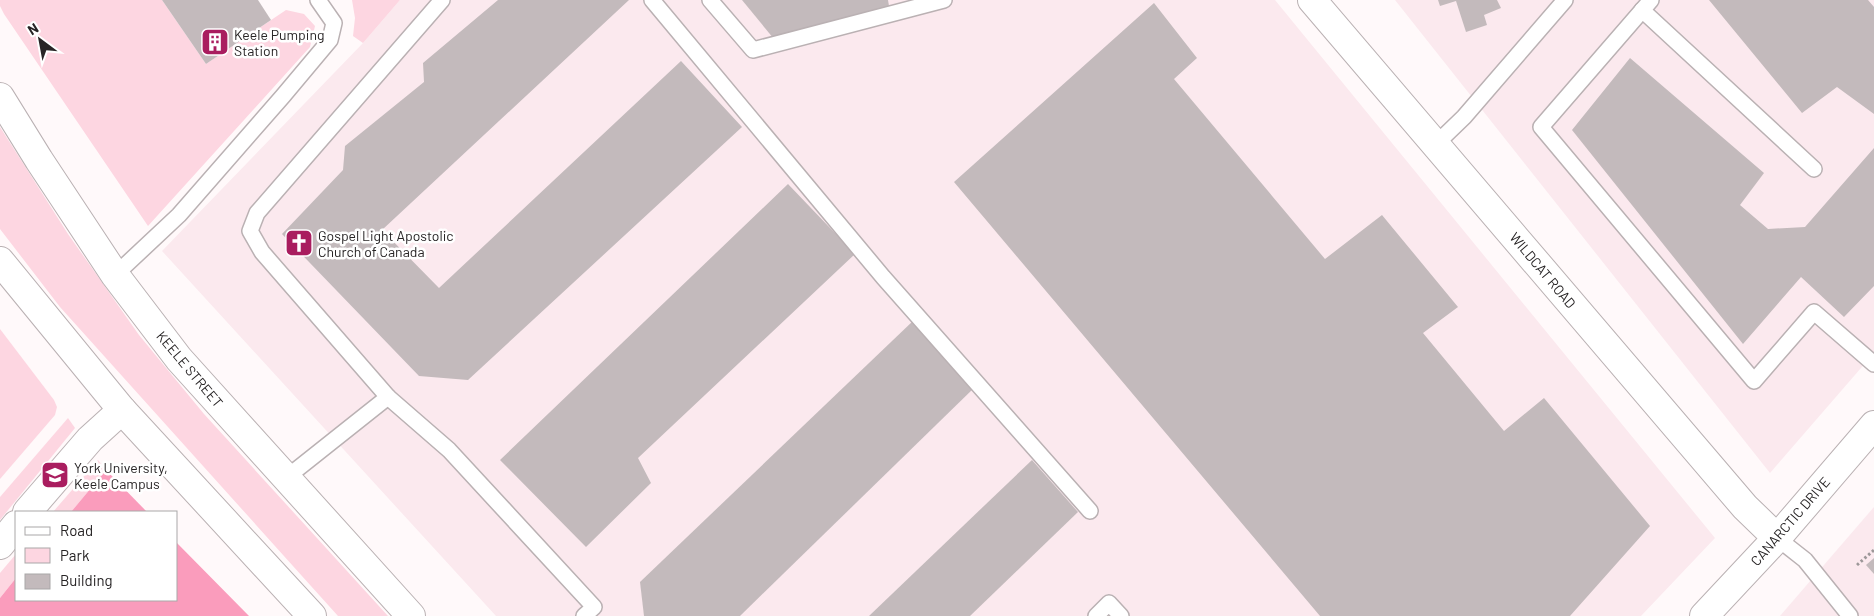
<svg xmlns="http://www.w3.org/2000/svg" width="1874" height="616" font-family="Barlow,sans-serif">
<rect width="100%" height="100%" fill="#fff9fa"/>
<g fill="#fbe9ee">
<path d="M 400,0 L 1275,0 L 1715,538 L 1641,616 L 496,616 L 162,251 L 363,43 Z"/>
<path d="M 1395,0 L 1874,0 L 1874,353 L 1770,473 Z"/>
<path d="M 1874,507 L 1874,616 L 1780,616 Z"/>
</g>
<g fill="#fdd6e1">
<path d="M 0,0 L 162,0 L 206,64 L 286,10 L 304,14 L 315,26 L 310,47 L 148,226 L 4,14 L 0,6 Z"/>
<path d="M 352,0 L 400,0 L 363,43 L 353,36 L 355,18 Z"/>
<path d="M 0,127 L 68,234 L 139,335 L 204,414 L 388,616 L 338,616 L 60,307 L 0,229 Z"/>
<path d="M 0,329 L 54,400 L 57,407 L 55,415 L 0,479 Z"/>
<path d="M 68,418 L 75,428 L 0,520 L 0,497 Z"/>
<path d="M 98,460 L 106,470 L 71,512 L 53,512 Z"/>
<path d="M 16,554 L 16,578 L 0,598 L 0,573 Z"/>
</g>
<g fill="#fa9cbc">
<path d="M 106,470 L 147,512 L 71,512 Z"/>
<path d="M 176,542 L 249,616 L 0,616 L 0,598 L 16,578 L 16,600 L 176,600 Z"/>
</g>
<g fill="#c3babc">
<path d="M 162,0 L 258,0 L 271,20 L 206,64 Z"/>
<path d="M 498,0 L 629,0 L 382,230 L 439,288 L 681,61 L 742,127 L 468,380 L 419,376 L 282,234 L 343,170 L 345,146 L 424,82 L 423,63 Z"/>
<path d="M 742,0 L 888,0 L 889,6 L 774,39 Z"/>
<path d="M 1438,0 L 1497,0 L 1501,8 L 1484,15 L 1487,25 L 1466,32 L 1456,1 L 1440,6 Z"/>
<path d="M 1709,0 L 1868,0 L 1874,7 L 1874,114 L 1837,87 L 1802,113 Z"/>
<path d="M 1154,3 L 1197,58 L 1174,79 L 1325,259 L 1382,215 L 1458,307 L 1423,333 L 1504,431 L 1544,398 L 1650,526 L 1570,616 L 1320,616 L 954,182 Z"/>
<path d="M 1630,58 L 1764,173 L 1740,205 L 1768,229 L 1805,227 L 1874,148 L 1874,286 L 1844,317 L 1801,277 L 1743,344 L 1572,130 Z"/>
<path d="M 788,184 L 855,254 L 638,458 L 651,483 L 586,547 L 500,460 Z"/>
<path d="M 914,320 L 975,387 L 740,616 L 644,616 L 640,582 Z"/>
<path d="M 1032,460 L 1078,512 L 970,616 L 869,616 Z"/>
<path d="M 1874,558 L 1874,574 L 1866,565 Z"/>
</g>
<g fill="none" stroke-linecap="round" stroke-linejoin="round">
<defs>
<g id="lane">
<path d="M 652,0 L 883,277 L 1090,511"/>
<path d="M 710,0 L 753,50 L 944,0"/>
<path d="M 1651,0 L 1541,127 L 1754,381 L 1814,312 L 1874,364"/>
<path d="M 1642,10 L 1814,169"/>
<path d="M 1436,144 L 1464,117 L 1565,0"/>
<path d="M 115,275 L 179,215 L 283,96 L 330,40 L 334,23 L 318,0"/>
<path d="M 388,397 L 449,450 L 594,607 L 584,616"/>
<path d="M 286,478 L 388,397 L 262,252 L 250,231 L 257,213 L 442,0"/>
<path d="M 1777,538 L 1805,560 L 1850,616"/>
<path d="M 1096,616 L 1109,603 L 1121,616"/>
</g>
<g id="street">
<path d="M 1312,0 L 1745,507 L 1777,538"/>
<path d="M 27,512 L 90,439 L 122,410"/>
<path d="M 0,545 L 16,525"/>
<path d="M 1704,616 L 1777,538 L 1874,425"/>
</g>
<g id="secondary">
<path d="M 0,97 L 39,160 L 115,275 L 179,359 L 411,616"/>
<path d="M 0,261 L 122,410 L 312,616"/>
</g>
</defs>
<use href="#lane" stroke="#bab1b3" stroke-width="18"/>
<use href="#street" stroke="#bab1b3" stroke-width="30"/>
<use href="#secondary" stroke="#bab1b3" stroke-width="30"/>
<path stroke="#9c9798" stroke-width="3" stroke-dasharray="2.5 2.5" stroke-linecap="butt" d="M 1857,565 L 1874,550"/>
<use href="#lane" stroke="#fff" stroke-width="15"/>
<use href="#street" stroke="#fff" stroke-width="28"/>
<use href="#secondary" stroke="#fff" stroke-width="28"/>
</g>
<defs>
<symbol id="building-square" viewBox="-11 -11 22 22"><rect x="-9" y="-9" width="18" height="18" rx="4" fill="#a91d5f" stroke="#fff"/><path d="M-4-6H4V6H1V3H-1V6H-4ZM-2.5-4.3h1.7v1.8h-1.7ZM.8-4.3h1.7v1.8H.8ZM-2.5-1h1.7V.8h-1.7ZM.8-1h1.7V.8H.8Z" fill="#fff"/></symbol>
<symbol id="church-square" viewBox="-11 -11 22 22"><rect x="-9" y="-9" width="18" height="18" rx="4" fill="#a91d5f" stroke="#fff"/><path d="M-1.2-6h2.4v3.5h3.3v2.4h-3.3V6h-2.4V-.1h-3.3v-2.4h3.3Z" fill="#fff"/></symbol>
<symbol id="university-square" viewBox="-11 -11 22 22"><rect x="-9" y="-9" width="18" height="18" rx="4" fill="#a91d5f" stroke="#fff"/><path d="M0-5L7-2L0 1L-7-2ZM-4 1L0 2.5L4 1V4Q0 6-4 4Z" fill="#fff"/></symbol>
</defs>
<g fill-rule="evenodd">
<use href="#building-square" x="199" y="26" width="32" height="32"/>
<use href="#church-square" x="283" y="227" width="32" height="32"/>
<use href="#university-square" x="39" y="459" width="32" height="32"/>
</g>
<g text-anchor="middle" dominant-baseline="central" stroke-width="5" stroke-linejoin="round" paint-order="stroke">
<g font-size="14" fill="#272425" stroke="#fff" text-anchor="start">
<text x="234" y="34">Keele Pumping<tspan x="234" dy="16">Station</tspan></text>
<text x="318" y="235">Gospel Light Apostolic<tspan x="318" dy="16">Church of Canada</tspan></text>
<text x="74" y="467">York University,<tspan x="74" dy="16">Keele Campus</tspan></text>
</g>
<g font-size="14" fill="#272425" stroke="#fff">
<text transform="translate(1543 270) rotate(50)">WILDCAT ROAD</text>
<text transform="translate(190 369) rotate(50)">KEELE STREET</text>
<text transform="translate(1790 521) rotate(-49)">CANARCTIC DRIVE</text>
</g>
</g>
<rect x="15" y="511" width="162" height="90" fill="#ffffff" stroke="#a9a7a8"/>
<rect x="25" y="527" width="25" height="8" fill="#ffffff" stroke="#a9a7a8"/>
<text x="60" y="536" font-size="15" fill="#272425">Road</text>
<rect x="25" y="548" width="25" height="15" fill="#fdd6e1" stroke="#a9a7a8"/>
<text x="60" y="561" font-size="15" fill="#272425">Park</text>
<rect x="25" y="574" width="25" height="15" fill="#c3babc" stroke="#a9a7a8"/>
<text x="60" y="586" font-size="15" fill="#272425">Building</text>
<g transform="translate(40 40) rotate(328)" stroke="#ffffff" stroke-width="4" paint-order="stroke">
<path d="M0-4L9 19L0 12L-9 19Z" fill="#272425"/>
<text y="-8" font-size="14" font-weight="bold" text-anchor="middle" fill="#272425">N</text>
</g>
</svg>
